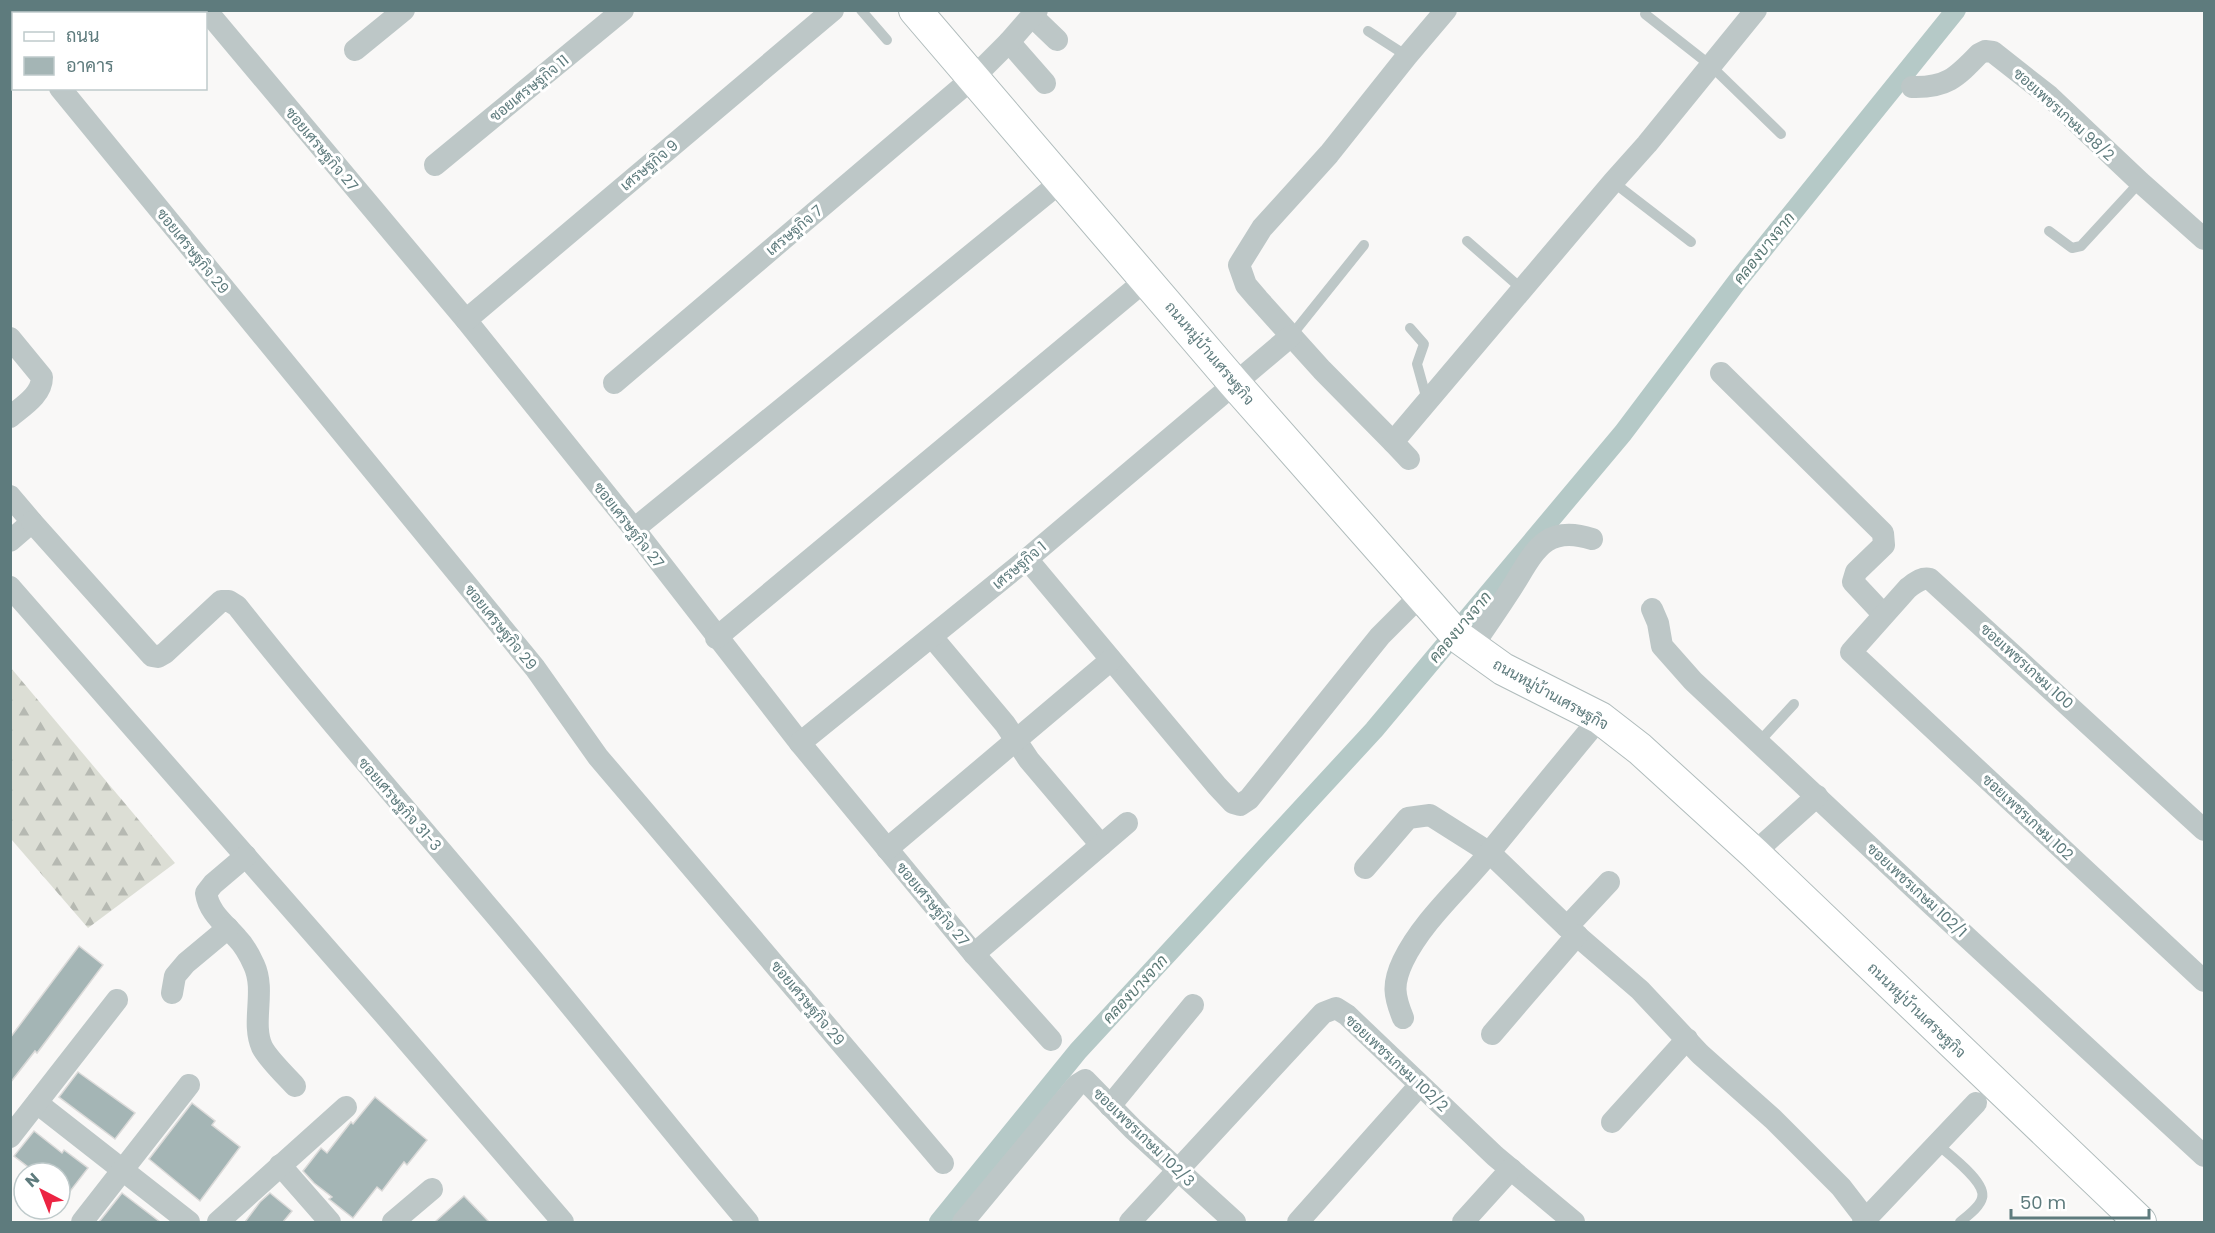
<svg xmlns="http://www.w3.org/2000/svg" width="2215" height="1233" font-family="Poppins,Sarabun,sans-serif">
<defs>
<pattern id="forest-firs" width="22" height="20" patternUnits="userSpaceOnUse" patternTransform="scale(1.5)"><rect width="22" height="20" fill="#dcded5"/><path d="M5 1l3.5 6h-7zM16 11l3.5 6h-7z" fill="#b6b9b2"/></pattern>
</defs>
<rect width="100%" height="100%" fill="#f9f8f7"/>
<path fill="url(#forest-firs)" d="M 11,668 L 175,863 L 88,928 L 11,839 Z"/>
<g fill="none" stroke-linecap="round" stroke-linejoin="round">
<path stroke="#b5c9c7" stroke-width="20" d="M 939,1222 L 1078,1051 L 1374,730 L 1623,433 L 1739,279 L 1956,10"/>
</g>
<g fill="#a4b5b5" stroke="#dbdad9" stroke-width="1.5">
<path d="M 79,946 L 103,965 L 37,1053 L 35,1051 L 10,1083 L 10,1038 Z"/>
<path d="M 78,1072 L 135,1113 L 115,1139 L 59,1097 Z"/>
<path d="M 375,1097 L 427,1140 L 407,1165 L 404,1162 L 382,1191 L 377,1187 L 353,1218 L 329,1199 L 332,1197 L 314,1183 L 303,1171 L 321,1148 L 327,1153 L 351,1122 L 353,1124 Z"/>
<path d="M 192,1103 L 215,1121 L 212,1125 L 240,1147 L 200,1201 L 149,1159 Z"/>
<path d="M 34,1131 L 62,1153 L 64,1150 L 88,1168 L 68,1194 L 60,1187 L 60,1173 L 36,1173 L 14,1156 Z"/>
<path d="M 122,1193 L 160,1222 L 99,1222 Z"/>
<path d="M 270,1193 L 292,1211 L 283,1222 L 245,1222 L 260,1202 Z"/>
<path d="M 464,1196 L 489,1222 L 435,1222 Z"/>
</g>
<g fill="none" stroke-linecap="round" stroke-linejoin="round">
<defs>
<path id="secondary" d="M 915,10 L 1234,383 L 1457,636 L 1503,669 L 1600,718 L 1640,749 L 1754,853 L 2140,1222"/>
</defs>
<use href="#secondary" stroke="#b0bcbc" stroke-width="34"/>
<g stroke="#bdc7c7" stroke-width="10">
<path d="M 861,10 L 887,40"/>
<path d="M 1645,14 L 1710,65 L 1781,134"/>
<path d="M 1368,31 L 1407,56"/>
<path d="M 1613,182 L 1691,242"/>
<path d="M 2049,231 L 2072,248 L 2081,246 L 2140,182"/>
<path d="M 1467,241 L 1523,290"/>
<path d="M 1410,328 L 1424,344 L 1417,364 L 1427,400"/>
<path d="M 1291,336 L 1364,245"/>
<path d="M 1759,742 L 1794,704"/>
<path d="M 1937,1144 C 1948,1154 1987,1182 1982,1198 C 1980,1207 1967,1216 1960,1222"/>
</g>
<g stroke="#bdc7c7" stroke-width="22">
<path d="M 206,10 L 466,320 L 634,529 L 800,743 L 974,954 L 1051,1040"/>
<path d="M 1032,16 L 1057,40"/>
<path d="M 10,28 L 14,32"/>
<path d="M 1009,42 L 1045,83"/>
<path d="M 355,50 L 404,10"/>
<path d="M 1912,87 C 1946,88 1956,78 1979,54 L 1985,51 L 1993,52 L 2049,96 L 2140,182 L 2204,239"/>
<path d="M 60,88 L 535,668 L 598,757 L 943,1163"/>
<path d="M 435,165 L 623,10"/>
<path d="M 466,320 L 833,10"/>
<path d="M 10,338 L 42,377 C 42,395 23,406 10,417"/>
<path d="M 1721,373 L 1883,533 L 1884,545 L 1856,572 L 1853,582 L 1883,614"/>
<path d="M 614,383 L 974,77 L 1009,42 L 1037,10"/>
<path d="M 1393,442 L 1322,370 L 1258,299 L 1246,285 L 1239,265 L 1262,228 L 1329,154 L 1407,56 L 1446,10"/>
<path d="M 1409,459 L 1393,442 L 1613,182 L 1647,144 L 1756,10"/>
<path d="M 10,496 L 32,522 L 10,541"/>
<path d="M 32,522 L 152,656 L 158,657 L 165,653 L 221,601 L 229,601 L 237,606 C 317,708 402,804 485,903 C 575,1008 659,1117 748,1222"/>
<path d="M 634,529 L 1062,181"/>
<path d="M 1027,559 L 1217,786 L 1233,803 L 1240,805 L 1249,799 L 1380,636 L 1420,596"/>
<path d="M 10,587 L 389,1020 L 563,1222"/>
<path d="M 1652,609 L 1658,623 L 1662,646 L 1693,681 L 1932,905 L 2204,1156"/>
<path d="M 932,637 L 1005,724 L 1029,760 L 1101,845"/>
<path d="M 716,638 L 1147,279"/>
<path d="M 1471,648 C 1485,628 1498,609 1511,589 C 1533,555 1543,523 1592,539"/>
<path d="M 800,743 L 1027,559 L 1291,336"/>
<path d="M 2204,830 L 1930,579 C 1921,577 1915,583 1908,588 L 1851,652 L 2204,981"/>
<path d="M 887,849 L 1111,660"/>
<path d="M 1754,853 L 1817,796"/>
<path d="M 246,856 L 213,884 L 206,893 C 209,913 225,924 237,938 C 244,945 250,956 254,965 C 266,991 251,1022 262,1047 C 268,1059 286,1076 295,1086"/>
<path d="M 1365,868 L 1408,818 L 1430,815 L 1490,853 L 1567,927 L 1640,990 L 1700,1054 L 1773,1119 L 1841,1187 L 1868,1222"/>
<path d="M 1567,927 L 1609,882"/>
<path d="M 974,954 L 1127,823"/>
<path d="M 172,993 L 175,976 L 186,963 L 228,928"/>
<path d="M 1403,1018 C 1394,996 1392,984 1403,961 C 1423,920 1461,888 1489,853 C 1526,808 1562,763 1600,718"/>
<path d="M 1492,1034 L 1577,935"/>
<path d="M 37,1103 L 189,1222"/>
<path d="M 1110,1106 L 1193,1005"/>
<path d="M 1612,1122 L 1687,1039"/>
<path d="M 10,1137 L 117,1000"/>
<path d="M 280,1165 L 330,1222"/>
<path d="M 82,1222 L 189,1085"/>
<path d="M 218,1222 L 346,1107"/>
<path d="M 393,1222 L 432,1189"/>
<path d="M 963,1222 L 1077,1085 L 1085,1080 L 1133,1129 L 1235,1222"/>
<path d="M 1130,1222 L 1323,1013 L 1336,1008 L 1347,1015 L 1495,1156 L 1574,1222"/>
<path d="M 1298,1222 L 1419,1086"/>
<path d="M 1463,1222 L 1511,1169"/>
<path d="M 1863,1222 L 1976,1103"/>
</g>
<use href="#secondary" stroke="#fff" stroke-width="32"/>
</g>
<g text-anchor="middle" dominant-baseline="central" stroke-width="6" stroke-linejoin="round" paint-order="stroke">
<g font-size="15" fill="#5e7b7d" stroke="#fff">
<text transform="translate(529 88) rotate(-39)">ซอยเศรษฐกิจ 11</text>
<text transform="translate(2064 114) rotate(42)">ซอยเพชรเกษม 98/2</text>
<text transform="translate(322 149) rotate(50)">ซอยเศรษฐกิจ 27</text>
<text transform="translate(649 165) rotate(-40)">เศรษฐกิจ 9</text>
<text transform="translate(794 230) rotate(-40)">เศรษฐกิจ 7</text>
<text transform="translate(193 251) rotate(51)">ซอยเศรษฐกิจ 29</text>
<text transform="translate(1210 353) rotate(50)">ถนนหมู่บ้านเศรษฐกิจ</text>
<text transform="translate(629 525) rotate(52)">ซอยเศรษฐกิจ 27</text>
<text transform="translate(1019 565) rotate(-40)">เศรษฐกิจ 1</text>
<text transform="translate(501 627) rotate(51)">ซอยเศรษฐกิจ 29</text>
<text transform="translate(2027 666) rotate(42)">ซอยเพชรเกษม 100</text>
<text transform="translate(1551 694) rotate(29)">ถนนหมู่บ้านเศรษฐกิจ</text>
<text transform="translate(400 804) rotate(49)">ซอยเศรษฐกิจ 31-3</text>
<text transform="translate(2028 817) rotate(43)">ซอยเพชรเกษม 102</text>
<text transform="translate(1917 890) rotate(43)">ซอยเพชรเกษม 102/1</text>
<text transform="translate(933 904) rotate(50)">ซอยเศรษฐกิจ 27</text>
<text transform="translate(808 1003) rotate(50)">ซอยเศรษฐกิจ 29</text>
<text transform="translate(1917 1010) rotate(44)">ถนนหมู่บ้านเศรษฐกิจ</text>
<text transform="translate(1397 1063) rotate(43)">ซอยเพชรเกษม 102/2</text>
<text transform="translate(1144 1137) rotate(44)">ซอยเพชรเกษม 102/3</text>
</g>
<g font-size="16" font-style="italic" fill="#587672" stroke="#fff">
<text transform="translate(1764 248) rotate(-51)">คลองบางจาก</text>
<text transform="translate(1460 627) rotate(-50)">คลองบางจาก</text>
<text transform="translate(1135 989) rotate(-47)">คลองบางจาก</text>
</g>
</g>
<rect width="2215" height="1233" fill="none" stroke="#5e7b7d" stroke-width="24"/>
<rect x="12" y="12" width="195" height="78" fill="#ffffff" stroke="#bfcacb" stroke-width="1.5"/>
<rect x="24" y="32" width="30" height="9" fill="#ffffff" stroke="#bfcacb" stroke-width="1.5"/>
<text x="66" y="42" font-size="18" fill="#5e7b7d">ถนน</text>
<rect x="24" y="57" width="30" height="18" fill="#a4b5b5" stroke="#bfcacb" stroke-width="1.5"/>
<text x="66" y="72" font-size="18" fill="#5e7b7d">อาคาร</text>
<g transform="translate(42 1191) rotate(318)"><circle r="28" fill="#ffffff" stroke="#bfcacb" stroke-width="1.5"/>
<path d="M0-4.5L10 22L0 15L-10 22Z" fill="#ec2442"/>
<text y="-9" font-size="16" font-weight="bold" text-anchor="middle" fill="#5e7b7d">N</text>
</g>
<path d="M2011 1209v9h138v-9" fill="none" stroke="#5e7b7d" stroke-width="3"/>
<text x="2020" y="1209" font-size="18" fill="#5e7b7d" stroke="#ffffff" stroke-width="4.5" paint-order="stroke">50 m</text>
</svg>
